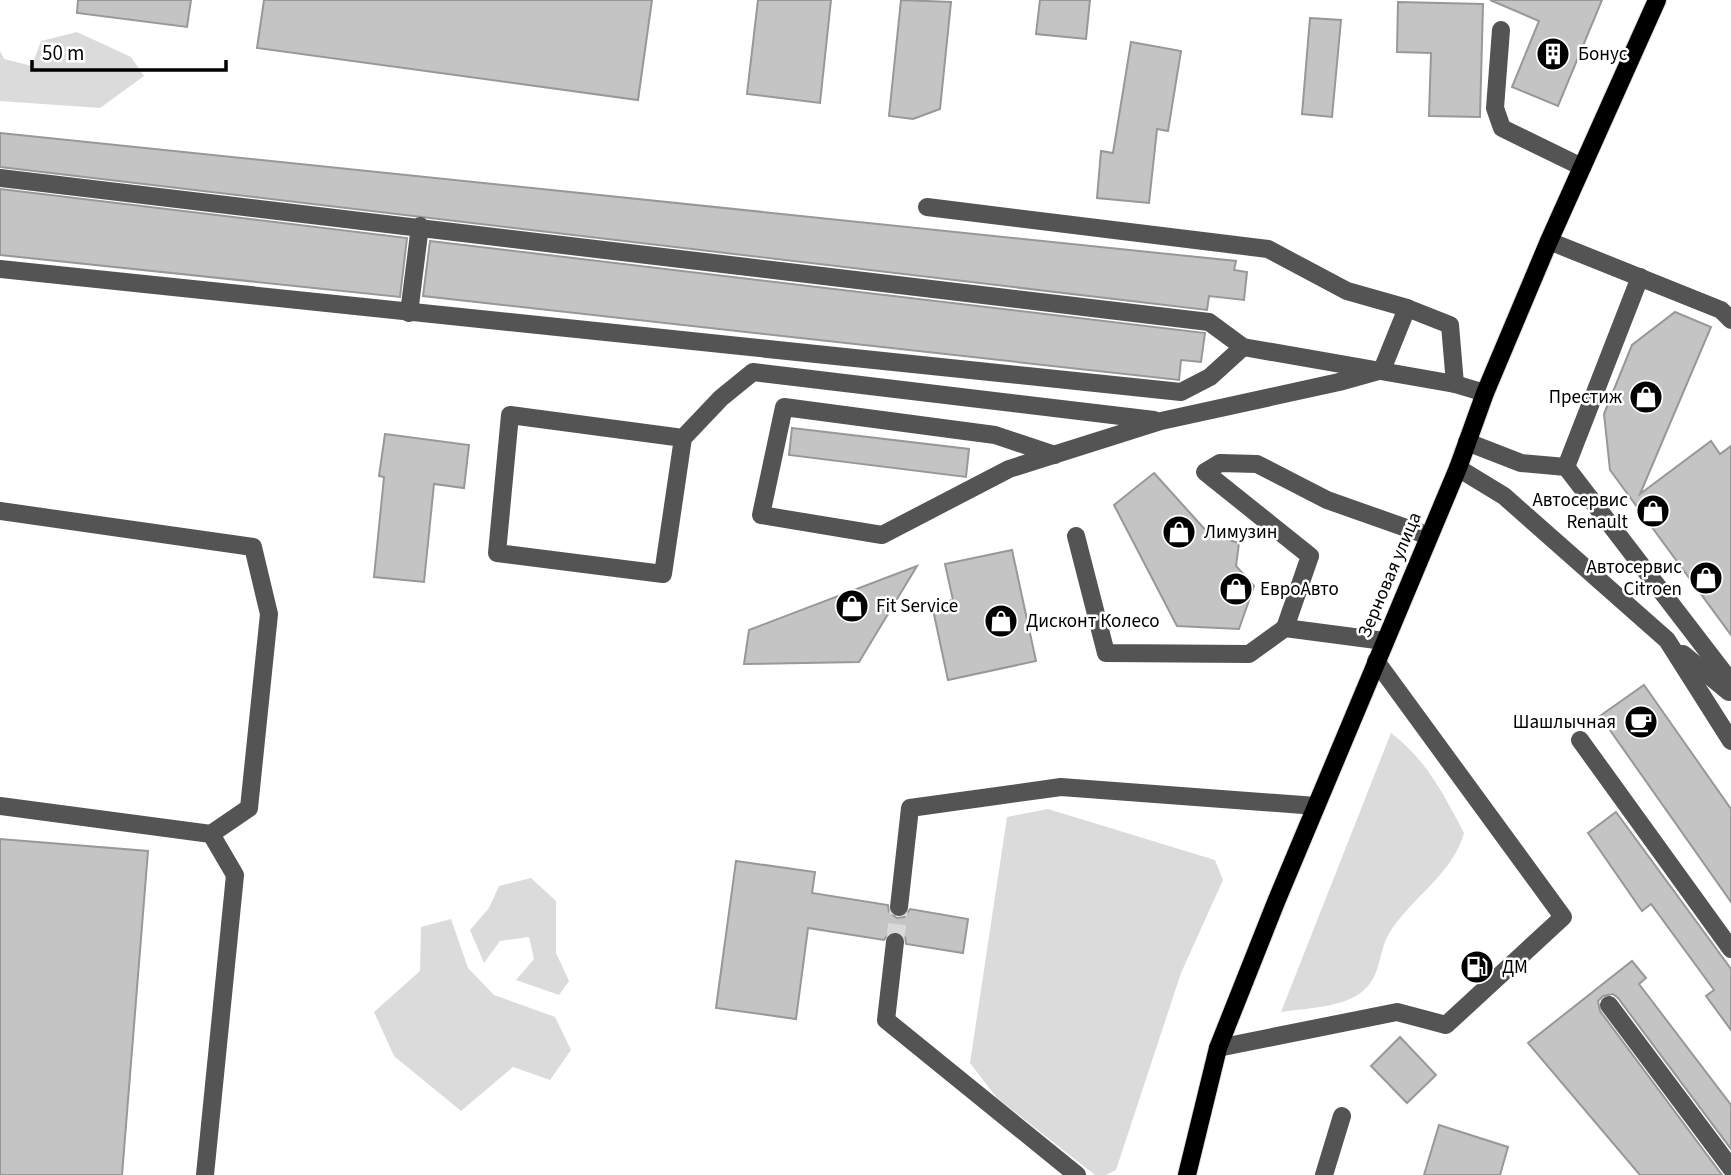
<svg xmlns="http://www.w3.org/2000/svg" width="1731" height="1175" font-family="'Source Sans 3',sans-serif">
<rect width="100%" height="100%" fill="#fff"/>
<g fill="#dbdbdb">
<path d="M 77,32 L 131,57 L 144,76 L 100,108 L 0,101 L 0,51 L 4,59 L 32,66 L 41,41 Z"/>
<path d="M 1391,733 C 1426,759 1444,795 1464,833 C 1453,874 1412,897 1390,932 C 1378,950 1382,975 1364,990 C 1345,1008 1305,1008 1281,1012 Z"/>
<path d="M 1048,809 L 1215,860 L 1223,880 L 1181,973 L 1116,1170 L 1106,1175 L 1095,1175 L 997,1098 L 970,1063 L 1007,817 Z"/>
<path d="M 531,878 L 556,901 L 556,953 L 569,981 L 559,995 L 516,980 L 534,959 L 529,937 L 500,941 L 484,963 L 470,930 L 489,908 L 499,886 Z"/>
<path d="M 451,919 L 468,968 L 494,995 L 555,1017 L 571,1050 L 550,1080 L 513,1067 L 461,1111 L 394,1056 L 374,1012 L 420,971 L 421,927 Z"/>
</g>
<g fill="#c4c4c4" stroke="#989898" stroke-width="2">
<path d="M 78,0 L 191,0 L 187,27 L 77,13 Z"/>
<path d="M 264,0 L 652,0 L 638,100 L 257,48 Z"/>
<path d="M 758,0 L 831,0 L 820,103 L 747,94 Z"/>
<path d="M 901,0 L 951,2 L 940,109 L 913,119 L 889,116 Z"/>
<path d="M 1040,0 L 1090,0 L 1086,39 L 1036,34 Z"/>
<path d="M 1490,0 L 1602,0 L 1558,106 L 1512,87 L 1539,21 Z"/>
<path d="M 1398,2 L 1483,4 L 1480,117 L 1429,116 L 1431,53 L 1397,52 Z"/>
<path d="M 1310,18 L 1341,20 L 1332,117 L 1302,114 Z"/>
<path d="M 1131,42 L 1181,51 L 1168,131 L 1157,129 L 1149,203 L 1097,198 L 1101,151 L 1113,153 Z"/>
<path d="M 0,133 L 1236,261 L 1234,270 L 1247,272 L 1244,300 L 1209,296 L 1207,310 L 0,167 Z"/>
<path d="M 0,189 L 407,238 L 400,297 L 0,255 Z"/>
<path d="M 430,241 L 1205,333 L 1201,362 L 1181,360 L 1179,380 L 423,296 Z"/>
<path d="M 1675,312 L 1711,327 L 1640,494 L 1711,441 L 1720,454 L 1731,446 L 1731,635 L 1610,470 L 1604,414 L 1632,345 Z"/>
<path d="M 792,428 L 969,449 L 966,477 L 789,455 Z"/>
<path d="M 385,434 L 469,445 L 464,488 L 434,484 L 424,582 L 374,577 L 384,477 L 379,476 Z"/>
<path d="M 1154,473 L 1209,534 L 1239,543 L 1236,566 L 1254,586 L 1239,629 L 1177,626 L 1114,505 Z"/>
<path d="M 1012,550 L 1036,661 L 948,680 L 932,605 L 953,600 L 945,564 Z"/>
<path d="M 917,566 L 859,662 L 744,664 L 749,630 Z"/>
<path d="M 1644,685 L 1731,809 L 1731,902 L 1600,716 Z"/>
<path d="M 1616,812 L 1731,969 L 1731,1030 L 1706,996 L 1714,990 L 1651,904 L 1642,911 L 1588,833 Z"/>
<path d="M 0,839 L 148,851 L 122,1175 L 0,1175 Z"/>
<path d="M 736,861 L 815,872 L 812,893 L 888,905 L 889,912 L 897,918 L 904,917 L 910,909 L 968,919 L 963,953 L 906,944 L 905,937 L 897,931 L 890,932 L 884,940 L 808,928 L 796,1019 L 716,1008 Z"/>
<path d="M 1632,961 L 1646,978 L 1639,984 L 1731,1105 L 1731,1149 L 1618,998 L 1613,994 L 1603,996 L 1598,1001 L 1600,1011 L 1722,1175 L 1640,1175 L 1528,1043 Z"/>
<path d="M 1400,1037 L 1436,1075 L 1407,1103 L 1371,1066 Z"/>
<path d="M 1439,1125 L 1508,1147 L 1500,1175 L 1424,1175 Z"/>
</g>
<g fill="none" stroke-linecap="round" stroke-linejoin="round">
<path stroke="#d9d9d9" stroke-width="18" stroke-dasharray="18 9" stroke-linecap="butt" d="M 895,942 L 899,907"/>
<defs>
<path id="major" d="M 1187,1175 L 1218,1048 L 1276,902 L 1458,468 L 1485,393 L 1549,241 L 1657,0"/>
</defs>
<use href="#major" stroke="#dbdbdb" stroke-width="20"/>
<g stroke="#545454" stroke-width="18">
<path d="M 1501,30 L 1495,108 L 1502,128 L 1582,167"/>
<path d="M 0,178 L 1209,322 L 1243,347 L 1455,384 L 1485,393"/>
<path d="M 927,207 L 1268,249 L 1347,291 L 1407,308"/>
<path d="M 1549,241 L 1721,310 L 1731,320"/>
<path d="M 0,269 L 1181,392 L 1210,377 L 1243,347"/>
<path d="M 409,313 L 420,226"/>
<path d="M 683,438 L 663,574 L 497,553 L 510,415 L 683,438 L 721,398 L 753,372 L 1154,420"/>
<path d="M 1467,442 L 1521,463 L 1566,467 L 1731,682"/>
<path d="M 1055,455 L 995,435 L 784,407 L 761,515 L 882,535 L 1009,469 L 1161,421 L 1339,382 L 1382,370 L 1407,308 L 1450,325 L 1455,384"/>
<path d="M 1566,467 L 1640,277"/>
<path d="M 1458,468 L 1504,496 L 1667,640 L 1731,741"/>
<path d="M 0,511 L 253,547 L 269,614 L 249,808 L 211,834"/>
<path d="M 1076,536 L 1106,653 L 1249,654 L 1285,628"/>
<path d="M 1384,641 L 1285,628 L 1310,556 L 1205,472 L 1220,463 L 1257,464 L 1327,500 L 1429,536"/>
<path d="M 1683,654 L 1729,692"/>
<path d="M 1580,740 L 1731,949"/>
<path d="M 0,806 L 211,834 L 235,875 L 205,1175"/>
<path d="M 899,907 L 910,808 L 1061,787 L 1316,806"/>
<path d="M 895,942 L 886,1020 L 1077,1175"/>
<path d="M 1609,1005 L 1731,1168"/>
<path d="M 1218,1048 L 1397,1012 L 1446,1025 L 1563,917 L 1376,661"/>
<path d="M 1324,1175 L 1342,1116"/>
</g>
<use href="#major" stroke="#000" stroke-width="18"/>
</g>
<defs>
<symbol id="building-disc" viewBox="-11 -11 22 22"><circle r="9.5" fill="#000" stroke="#fff"/><path d="M-4-6H4V6H1V3H-1V6H-4ZM-2.5-4.3h1.7v1.8h-1.7ZM.8-4.3h1.7v1.8H.8ZM-2.5-1h1.7V.8h-1.7ZM.8-1h1.7V.8H.8Z" fill="#fff"/></symbol>
<symbol id="shop-disc" viewBox="-11 -11 22 22"><circle r="9.5" fill="#000" stroke="#fff"/><path d="M-5-2.5h2.3a2.7 3.5 0 0 1 5.4 0H5L5.5 6h-11ZM-1.5-2.5h3a1.5 2.3 0 0 0-3 0Z" fill="#fff"/></symbol>
<symbol id="cafe-disc" viewBox="-11 -11 22 22"><circle r="9.5" fill="#000" stroke="#fff"/><path d="M-5.5-4.5H6V0H3Q3 3.5 0 3.5H-2.5Q-5.5 3.5-5.5 0ZM3-3.2v2h1.7v-2ZM-6 4.5H4V6H-6Z" fill="#fff"/></symbol>
<symbol id="fuel-disc" viewBox="-11 -11 22 22"><circle r="9.5" fill="#000" stroke="#fff"/><path d="M-5.5-6h7V0h2V4h1.3V-2.5L3-4.5l.8-.8L6-3V5H2.5V1h-1V6h-7ZM-4.2-4.7v3.2H.2V-4.7Z" fill="#fff"/></symbol>
</defs>
<g fill-rule="evenodd">
<use href="#building-disc" x="1534" y="35" width="38" height="38"/>
<use href="#shop-disc" x="1627" y="378" width="38" height="38"/>
<use href="#shop-disc" x="1634" y="492" width="38" height="38"/>
<use href="#shop-disc" x="1160" y="513" width="38" height="38"/>
<use href="#shop-disc" x="1687" y="559" width="38" height="38"/>
<use href="#shop-disc" x="1217" y="570" width="38" height="38"/>
<use href="#shop-disc" x="833" y="587" width="38" height="38"/>
<use href="#shop-disc" x="982" y="602" width="38" height="38"/>
<use href="#cafe-disc" x="1622" y="703" width="38" height="38"/>
<use href="#fuel-disc" x="1458" y="948" width="38" height="38"/>
</g>
<g text-anchor="middle" dominant-baseline="central" stroke-width="5" stroke-linejoin="round" paint-order="stroke">
<g font-size="19" fill="#000" stroke="#fff" text-anchor="start">
<text x="1578" y="54">Бонус</text>
<text x="1622" y="397" text-anchor="end">Престиж</text>
<text x="1628" y="500" text-anchor="end">Автосервис<tspan x="1628" dy="22">Renault</tspan></text>
<text x="1204" y="532">Лимузин</text>
<text x="1682" y="567" text-anchor="end">Автосервис<tspan x="1682" dy="22">Citroen</tspan></text>
<text x="1260" y="589">ЕвроАвто</text>
<text x="876" y="606">Fit Service</text>
<text x="1026" y="621">Дисконт Колесо</text>
<text x="1616" y="722" text-anchor="end">Шашлычная</text>
<text x="1502" y="967">ДМ</text>
</g>
<g font-size="19" fill="#000" stroke="#fff">
<text transform="translate(1390 575) rotate(-67)">Зерновая улица</text>
</g>
</g>
<path d="M32 60v10h194v-10" fill="none" stroke="#000000" stroke-width="3.5"/>
<text x="42" y="60" font-size="21" fill="#000000" stroke="#ffffff" stroke-width="5" paint-order="stroke">50 m</text>
</svg>
